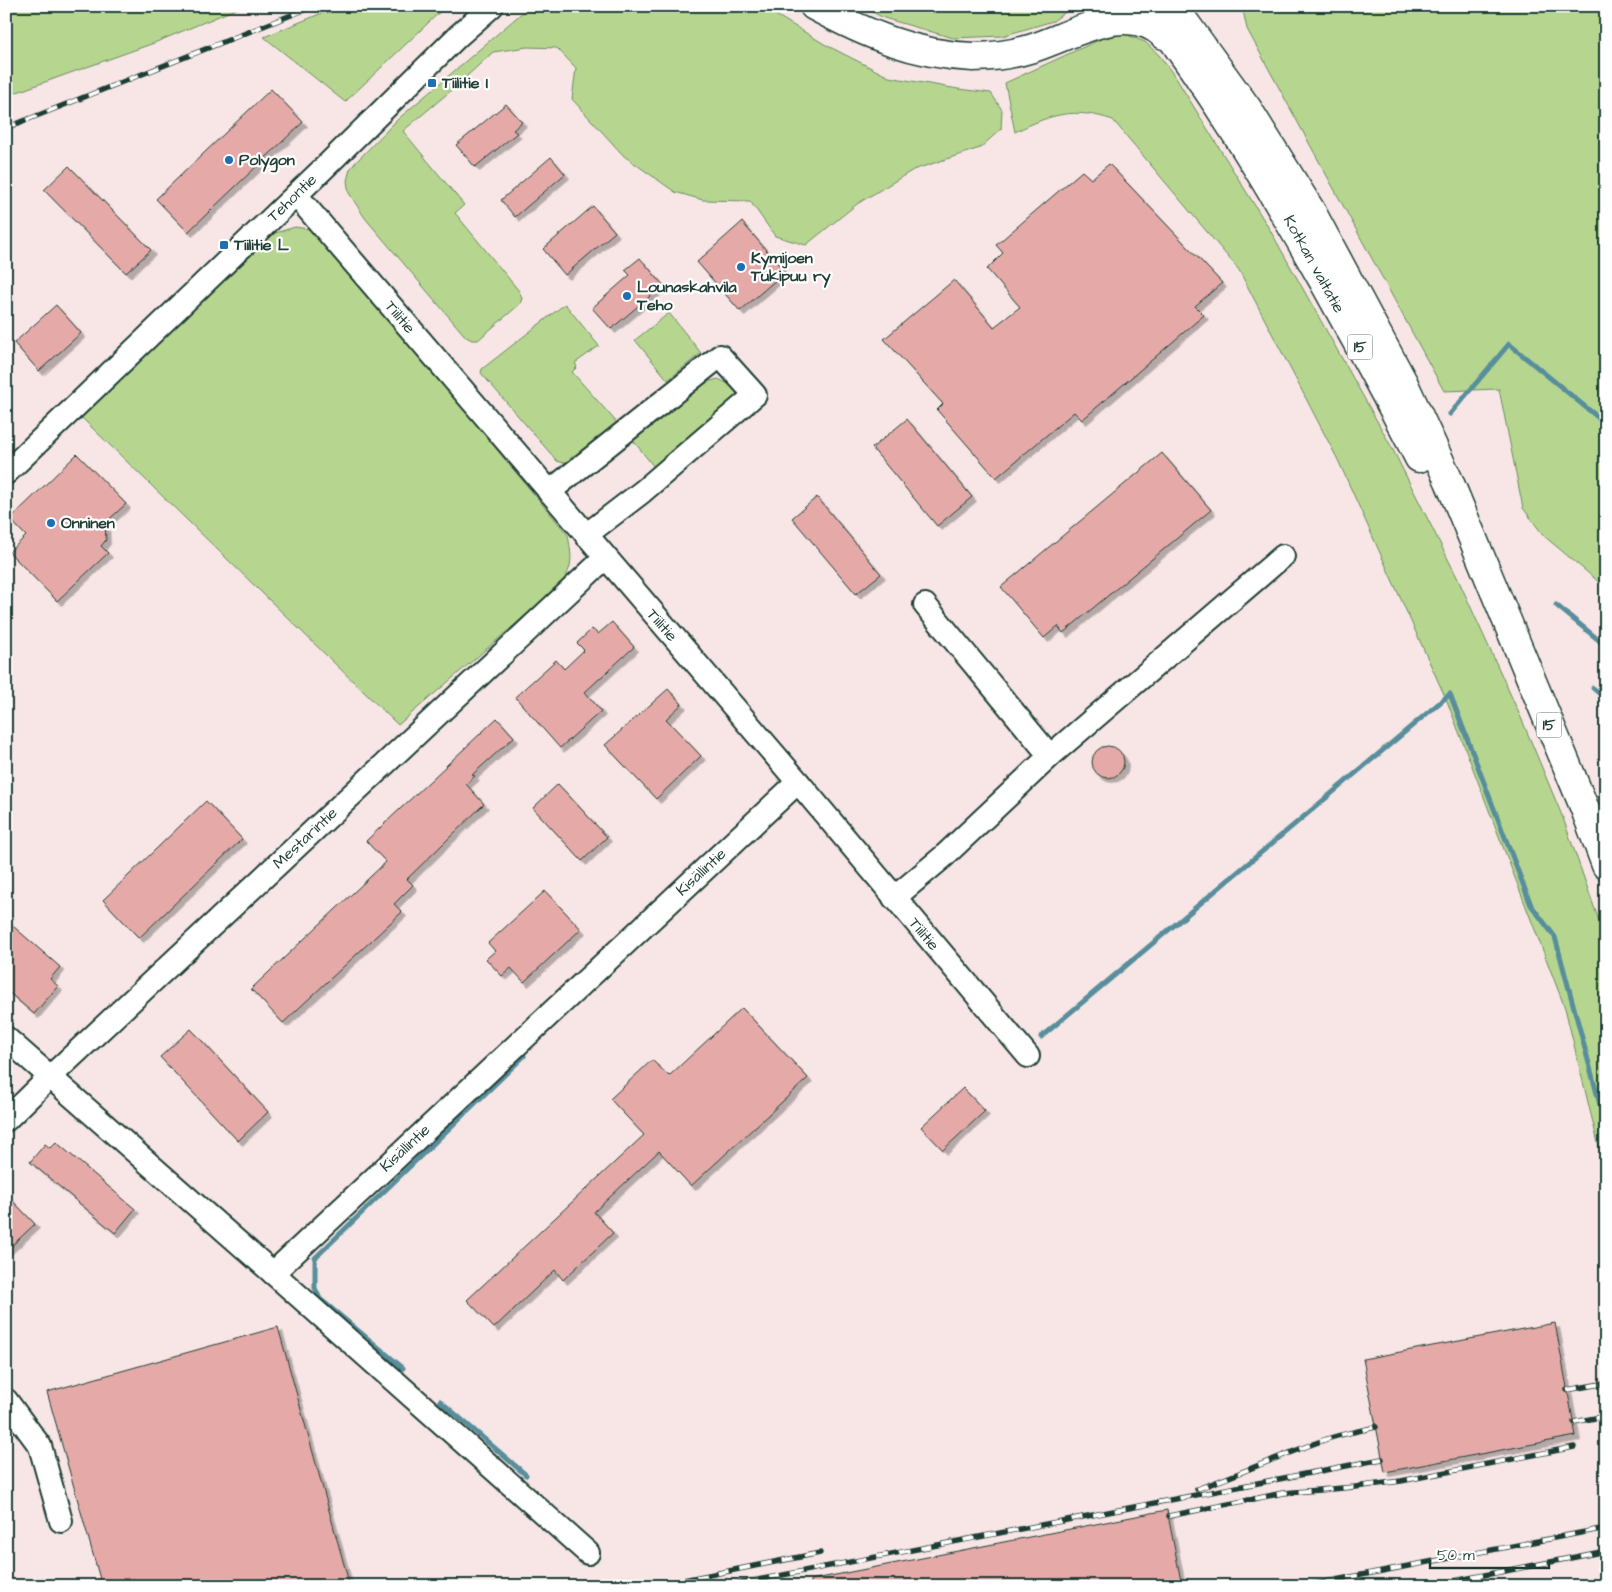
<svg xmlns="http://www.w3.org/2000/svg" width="1612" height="1592" font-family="'Architects Daughter',sans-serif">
<defs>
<filter id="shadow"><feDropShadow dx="4.5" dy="4.5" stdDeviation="0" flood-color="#0004"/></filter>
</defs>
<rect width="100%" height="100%" fill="#f7e6e5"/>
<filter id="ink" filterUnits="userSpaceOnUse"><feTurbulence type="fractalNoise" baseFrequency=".02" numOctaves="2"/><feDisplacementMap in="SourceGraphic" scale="10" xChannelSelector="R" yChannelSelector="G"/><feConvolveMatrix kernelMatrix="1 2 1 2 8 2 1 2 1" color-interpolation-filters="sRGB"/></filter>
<g filter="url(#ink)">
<g fill="#b6d68f" stroke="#6a8a62">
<path d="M 6,6 L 243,6 L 154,43 L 6,96 Z"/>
<path d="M 339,6 L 446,6 L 345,102 L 264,37 Z"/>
<path d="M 530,6 L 761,6 L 826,45 L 889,77 L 958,89 L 991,93 L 1002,110 L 1001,129 L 980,148 L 913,170 L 857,204 L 806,245 L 775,236 L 750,201 L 703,200 L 675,192 L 624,156 L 572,99 L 576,68 L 557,48 L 527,47 L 493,52 L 454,88 L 403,131 L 464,205 L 455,213 L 519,291 L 522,298 L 520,304 L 478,340 L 472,340 L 466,337 L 365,218 L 349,193 L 347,181 L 350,169 L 356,162 L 397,120 Z"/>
<path d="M 860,6 L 1074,6 L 1053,21 L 1002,36 L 953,38 L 884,18 Z"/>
<path d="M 1242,6 L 1606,6 L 1606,588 L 1544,536 L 1523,508 L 1499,389 L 1444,391 L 1247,29 Z"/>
<path d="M 1125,34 L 1145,42 L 1159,55 L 1176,78 L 1270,230 L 1391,446 L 1458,579 L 1522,720 L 1563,818 L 1606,941 L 1606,1176 L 1565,1008 L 1447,701 L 1338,460 L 1239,270 L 1113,120 C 1074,107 1051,114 1015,132 L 1005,83 L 1101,39 Z"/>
<path d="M 295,227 L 309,229 L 320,237 L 568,535 C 573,562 573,570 555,590 L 398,725 L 81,417 L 275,233 Z"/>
<path d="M 565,304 L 599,346 L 575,363 L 577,367 L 572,372 L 619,425 L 571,461 L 564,463 L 557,461 L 481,373 L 482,369 Z"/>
<path d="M 669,313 L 701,353 L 668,380 L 635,340 Z"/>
<path d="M 718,379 C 726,382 732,386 737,392 L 735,400 L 654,467 L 632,439 L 700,384 Z"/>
</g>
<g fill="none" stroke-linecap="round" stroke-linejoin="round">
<g stroke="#598e9c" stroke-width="5">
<path d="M 1450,414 L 1509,344 L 1606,424"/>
<path d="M 1556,605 L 1606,646"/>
<path d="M 1593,688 L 1606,699"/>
<path d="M 1041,1037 L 1450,694 L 1531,905 L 1555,937 L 1606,1127"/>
<path d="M 403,1368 L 320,1299 L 315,1288 L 315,1258 L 524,1056"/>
<path d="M 440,1401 L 526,1475"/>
</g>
</g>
<g fill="#e5aaa7" stroke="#1f3d34" filter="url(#shadow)">
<path d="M 271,89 L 303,122 L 188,232 L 156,199 Z"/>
<path d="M 506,104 L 522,122 L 513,130 L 517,133 L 475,167 L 456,145 Z"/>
<path d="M 551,157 L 565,174 L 515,217 L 501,200 Z"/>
<path d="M 1109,164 L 1222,283 L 1195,306 L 1204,315 L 1082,420 L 1074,412 L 996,478 L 937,410 L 943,404 L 884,339 L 954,280 L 994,327 L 1020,307 L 987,269 L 1003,253 L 996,245 L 1082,171 L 1091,179 Z"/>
<path d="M 69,166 L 151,250 L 126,273 L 44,190 Z"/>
<path d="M 593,206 L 615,232 L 565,275 L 543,249 Z"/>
<path d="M 742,222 L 785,272 L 740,311 L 697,262 Z"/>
<path d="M 640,258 L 663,285 L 611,329 L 592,308 L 630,275 L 625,270 Z"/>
<path d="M 56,305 L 81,333 L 39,371 L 14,343 Z"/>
<path d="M 907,419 L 972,497 L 937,526 L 872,448 Z"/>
<path d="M 1162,453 L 1211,510 L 1063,633 L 1058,626 L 1044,638 L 1001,587 Z"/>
<path d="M 77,454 L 126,504 L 105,523 L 106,540 L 101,546 L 108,553 L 57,601 L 9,552 L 26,536 L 10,519 Z"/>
<path d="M 817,497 L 881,574 L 856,594 L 792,518 Z"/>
<path d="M 612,622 L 634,647 L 585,692 L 601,711 L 560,748 L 515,697 L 556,660 L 564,669 L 584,650 L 577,643 L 592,629 L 598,634 Z"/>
<path d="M 668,689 L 682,704 L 666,719 L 701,756 L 656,799 L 605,745 Z"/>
<path d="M 497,718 L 514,737 L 472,775 L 475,776 L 466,784 L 484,804 L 407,879 L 413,885 L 394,904 L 402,912 L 283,1023 L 251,989 L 386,862 L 366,841 Z"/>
<circle cx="1108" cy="762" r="16"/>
<path d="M 558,784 L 607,837 L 582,861 L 533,808 Z"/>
<path d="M 206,801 L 242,839 L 139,938 L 103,900 Z"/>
<path d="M 545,891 L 581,929 L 524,982 L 511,968 L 502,976 L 486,959 L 495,951 L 488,943 Z"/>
<path d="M 6,920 L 60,967 L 50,979 L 58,986 L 34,1014 L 6,990 Z"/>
<path d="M 742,1008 L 808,1078 L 691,1186 L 659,1151 L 594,1212 L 613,1233 L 563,1280 L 555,1270 L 494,1328 L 467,1300 L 644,1135 L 610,1099 L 652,1060 L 669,1076 Z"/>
<path d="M 191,1029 L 268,1112 L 238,1141 L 160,1057 Z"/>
<path d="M 963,1088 L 985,1111 L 943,1150 L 921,1127 Z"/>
<path d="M 56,1142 L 135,1209 L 115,1233 L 30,1162 L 45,1144 L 50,1148 Z"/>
<path d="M 6,1194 L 35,1224 L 6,1251 Z"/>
<path d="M 1555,1323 L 1576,1436 L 1385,1472 L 1363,1359 Z"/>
<path d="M 278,1327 L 350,1586 L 102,1586 L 47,1392 Z"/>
<path d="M 1167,1510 L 1182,1586 L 811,1586 L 810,1580 Z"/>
</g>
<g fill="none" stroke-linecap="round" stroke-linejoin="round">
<defs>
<g id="minor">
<path d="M 296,195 L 798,782 L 1028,1056"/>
<path d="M 6,473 L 324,168 L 458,36 L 492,6"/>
<path d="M 549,492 L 720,356 L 755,395 L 642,492 L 586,535"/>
<path d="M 925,605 L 1050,756"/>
<path d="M 894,898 L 943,857 L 1050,756 L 1283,556"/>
<path d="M 6,1038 L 273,1273 L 798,782"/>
<path d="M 6,1120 L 50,1077 L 605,558"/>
<path d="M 273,1273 L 588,1553"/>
<path d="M 6,1400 L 40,1446 L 61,1521"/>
</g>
<g id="highway">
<path d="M 814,6 C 864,33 915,55 973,57 C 993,57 1014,54 1033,48 C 1073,35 1128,0 1164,35"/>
<path d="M 1148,6 C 1215,94 1271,188 1325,284 C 1357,342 1389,399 1419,458"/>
<path d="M 1173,6 L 1247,108 L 1311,211 L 1403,382 L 1449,481 L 1585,809 L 1606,865"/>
</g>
</defs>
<use href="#minor" stroke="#1f3d34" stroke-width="26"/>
<use href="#highway" stroke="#1f3d34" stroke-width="31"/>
<use href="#minor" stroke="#fff" stroke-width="22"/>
<use href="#highway" stroke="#fff" stroke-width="28"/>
<defs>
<g id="rail">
<path d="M 6,128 L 314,6"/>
<path d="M 1567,1390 L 1606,1383"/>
<path d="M 1574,1422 L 1606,1416"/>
<path d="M 1197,1489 C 1240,1474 1281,1455 1324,1440 C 1341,1434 1359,1431 1376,1427"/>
<path d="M 1169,1516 L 1283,1493 L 1355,1487 L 1401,1481 L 1574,1447"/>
<path d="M 653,1586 L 820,1553"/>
<path d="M 726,1586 L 1382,1459"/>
<path d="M 1304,1586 L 1606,1528"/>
<path d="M 1429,1586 L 1606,1551"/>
</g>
</defs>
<use href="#rail" stroke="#1f3d34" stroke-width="5.5"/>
<use href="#rail" stroke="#fff" stroke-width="4" stroke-dasharray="11" stroke-linecap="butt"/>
</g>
</g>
<g fill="#1f6fb2" stroke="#fff" stroke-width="2">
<rect x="427" y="78" width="10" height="10" rx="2.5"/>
<circle cx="229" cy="160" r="5"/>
<rect x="219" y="240" width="10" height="10" rx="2.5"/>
<circle cx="741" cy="267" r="5"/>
<circle cx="627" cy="296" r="5"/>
<circle cx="51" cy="523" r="5"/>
</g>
<g text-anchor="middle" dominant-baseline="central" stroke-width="4.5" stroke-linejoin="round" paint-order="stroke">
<g fill="#fff" stroke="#627771" stroke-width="1">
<rect x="1347.5" y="334.5" width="25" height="25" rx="4"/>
<rect x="1536.5" y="712.5" width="25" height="25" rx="4"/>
</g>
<g font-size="15" font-weight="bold" fill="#1f3d34">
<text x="1360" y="347">15</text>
<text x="1549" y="725">15</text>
</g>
<g font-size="16" font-weight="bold" fill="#1f3d34" stroke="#fff" text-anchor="start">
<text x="442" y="83">Tiilitie I</text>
<text x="239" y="160">Polygon</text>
<text x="234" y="245">Tiilitie L</text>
<text x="751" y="258">Kymijoen<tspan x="751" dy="18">Tukipuu ry</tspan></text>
<text x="637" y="287">Lounaskahvila<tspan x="637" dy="18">Teho</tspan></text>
<text x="61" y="523">Onninen</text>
</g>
<g font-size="16" fill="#1f3d34" stroke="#fff">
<text transform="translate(292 198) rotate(-44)">Tehontie</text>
<text transform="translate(1314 264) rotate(61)">Kotkan valtatie</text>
<text transform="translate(400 317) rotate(50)">Tiilitie</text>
<text transform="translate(662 625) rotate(49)">Tiilitie</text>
<text transform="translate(305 838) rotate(-43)">Mestarintie</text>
<text transform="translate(701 872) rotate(-43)">Kisällintie</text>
<text transform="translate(924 934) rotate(50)">Tiilitie</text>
<text transform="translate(405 1148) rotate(-43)">Kisällintie</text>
</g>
</g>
<rect width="1612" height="1592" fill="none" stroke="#fff" stroke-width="25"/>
<rect x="12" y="12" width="1587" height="1567" fill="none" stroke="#1f3d34" stroke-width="2" filter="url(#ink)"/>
<path d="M1430 1560v8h119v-8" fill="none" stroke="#1f3d34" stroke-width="2.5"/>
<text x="1437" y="1560" font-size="15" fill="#1f3d34" stroke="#ffffff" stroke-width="4" paint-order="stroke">50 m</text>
</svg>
